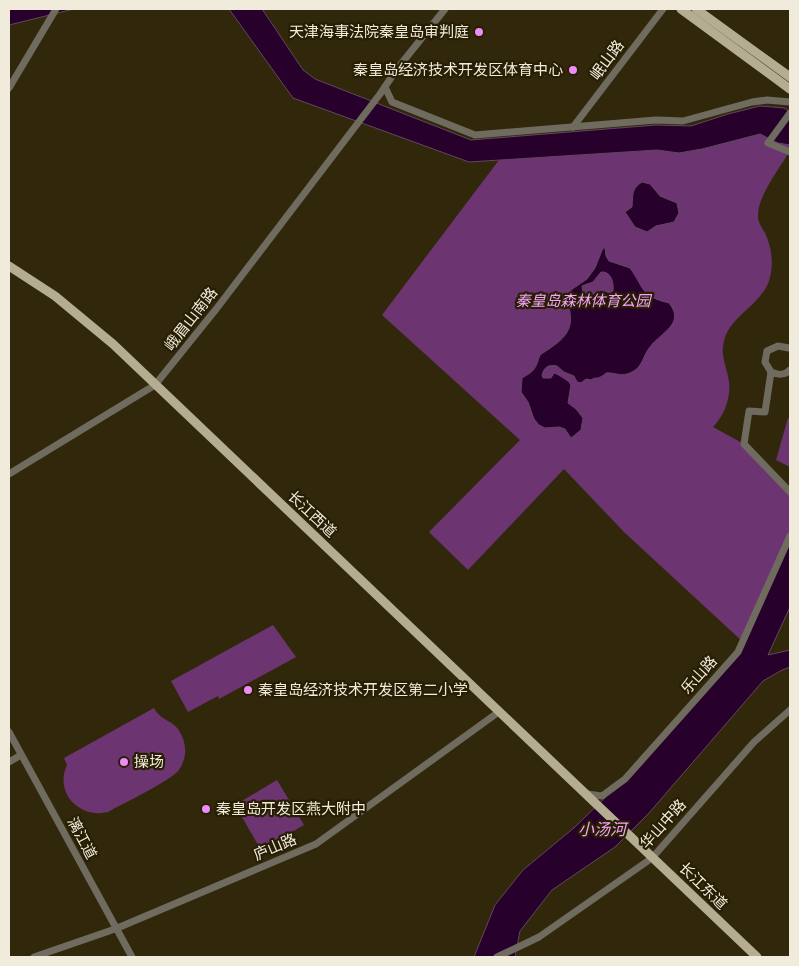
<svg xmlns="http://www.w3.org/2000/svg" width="799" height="966" font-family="'Crimson Pro','Noto Sans SC',serif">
<rect width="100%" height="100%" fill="#31280c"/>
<g fill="#6d3472">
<path d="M 760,134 L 778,143 L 790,145 L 789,152 C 780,168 757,197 758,216 C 758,222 762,228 765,233 C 772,248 774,265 769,281 C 760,306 730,316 724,341 C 720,357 727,367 729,382 C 731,398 724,416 713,427 L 744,444 L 790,492 L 790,536 L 743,642 L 624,532 L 564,469 L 468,570 L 429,532 L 520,440 L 382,315 L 499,160 L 657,150 L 679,153 L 702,149 Z"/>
<path d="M 788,418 L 790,419 L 790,467 L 776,460 Z"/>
<path d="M 273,625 L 296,657 L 219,699 L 218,696 L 188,712 L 171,681 Z"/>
<path d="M 154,708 C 161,722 174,719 181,734 C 187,746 187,759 178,771 C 170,781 122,804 108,812 C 80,819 54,793 67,765 L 64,758 Z"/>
<path d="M 277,780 L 304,825 L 261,850 L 235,805 Z"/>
</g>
<g fill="#27002b" stroke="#634660" fill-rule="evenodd">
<path d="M 9,9 L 74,9 L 9,25 Z"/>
<path d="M 229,9 L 262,9 L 303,70 L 315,79 L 471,140 L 656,125 L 691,126 L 728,114 L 760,106 L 784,108 L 790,112 L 790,145 L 778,143 L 760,134 L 702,149 L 679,153 L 657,150 L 469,162 L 293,98 Z"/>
<path d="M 642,182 L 650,184 L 660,196 L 677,203 L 679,213 L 674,222 L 656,226 L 647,232 L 635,227 L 625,212 L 632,207 C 633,195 631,189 642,182 Z"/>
<path d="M 603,248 L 605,248 L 606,256 L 609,261 L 630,268 C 645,289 640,296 669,303 C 686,324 660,333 650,347 C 643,355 643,367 632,372 C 621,378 616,372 606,373 C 603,376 598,379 594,378 L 591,380 L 586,379 L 581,383 L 577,382 L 574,376 L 564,372 L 557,366 C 549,364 544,367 542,375 L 543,378 L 551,378 L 554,373 C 556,373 567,380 569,382 L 571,385 L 568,403 L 576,409 L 583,418 L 581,430 L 571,438 L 565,429 L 559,427 L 545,428 L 539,425 L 534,419 L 528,402 L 521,392 L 522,378 C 536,370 535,369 540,355 C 556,344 574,335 570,313 C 569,305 569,298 571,290 L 587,279 L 595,268 ZM 601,272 C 611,271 614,282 613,291 L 610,293 L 601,290 L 595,294 L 583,293 L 582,286 L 593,282 Z"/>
<path d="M 790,541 L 790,607 L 768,655 L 790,650 L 790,667 L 782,670 L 763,681 L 649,813 L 615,847 L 552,890 L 520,931 L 515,957 L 474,957 L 495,905 L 523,870 L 575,827 L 615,788 L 736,656 Z"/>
</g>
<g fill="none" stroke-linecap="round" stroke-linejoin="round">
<g stroke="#6f6b5e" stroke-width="7">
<path d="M 385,87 L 392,102 L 475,135 L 656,120 L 683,121 L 752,102 L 767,100 L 790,102"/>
<path d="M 9,88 L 56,9"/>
<path d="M 790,113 L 768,143 L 790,152"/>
<path d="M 573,127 L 663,9"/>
<path d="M 790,370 C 784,376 778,375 771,372 L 765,412 L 749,411 L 744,444 L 790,492"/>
<path d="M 771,372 L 765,362 L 767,351 L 778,346 L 789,348"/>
<path d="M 9,474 L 155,385 L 217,308 L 380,94 L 397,69 L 445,9"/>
<path d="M 9,732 L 132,957"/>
<path d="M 9,762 L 21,755"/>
<path d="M 587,794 L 602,796 L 625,779 L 738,652 L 790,536"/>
<path d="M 34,957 L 115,929 L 316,844 L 500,711"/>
<path d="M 497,957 L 539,937 L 652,858 L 754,742 L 790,710"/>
</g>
<g stroke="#b5ad92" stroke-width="9">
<path d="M 681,9 L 790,89"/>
<path d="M 696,9 L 790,77"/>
<path d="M 9,266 L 55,296 L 113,344 L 757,957"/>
</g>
</g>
<g fill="#ef8bf7" stroke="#271e03" stroke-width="2">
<circle cx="479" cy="32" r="5"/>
<circle cx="573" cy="70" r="5"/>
<circle cx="248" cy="690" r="5"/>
<circle cx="124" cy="762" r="5"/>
<circle cx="206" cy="809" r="5"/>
</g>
<g text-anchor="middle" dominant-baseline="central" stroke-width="4.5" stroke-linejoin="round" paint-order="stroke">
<g font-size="15" fill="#f0ebdb" stroke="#271e03" text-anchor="start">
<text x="469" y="32" text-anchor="end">天津海事法院秦皇岛审判庭</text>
<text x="563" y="70" text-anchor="end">秦皇岛经济技术开发区体育中心</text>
<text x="258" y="690">秦皇岛经济技术开发区第二小学</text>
<text x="134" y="762">操场</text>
<text x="216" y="809">秦皇岛开发区燕大附中</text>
</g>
<g font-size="15" fill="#f0ebdb" stroke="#271e03">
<text transform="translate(607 60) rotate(-53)">岷山路</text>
<text transform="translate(191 319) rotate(-52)">峨眉山南路</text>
<text transform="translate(312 514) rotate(43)">长江西道</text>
<text transform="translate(699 675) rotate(-48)">乐山路</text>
<text transform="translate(663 824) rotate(-48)">华山中路</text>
<text transform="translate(82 838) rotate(62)">漓江道</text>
<text transform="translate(275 847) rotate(-23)">庐山路</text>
<text transform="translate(703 886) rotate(44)">长江东道</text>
</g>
<g font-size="15" font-style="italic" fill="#f8a3fe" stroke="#271e03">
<text x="583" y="301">秦皇岛森林体育公园</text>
</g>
<g font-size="16" font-style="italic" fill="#f8a3fe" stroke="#271e03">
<text x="602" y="829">小汤河</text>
</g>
</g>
<rect width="799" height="966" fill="none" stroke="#f0ebdb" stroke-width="20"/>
</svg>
